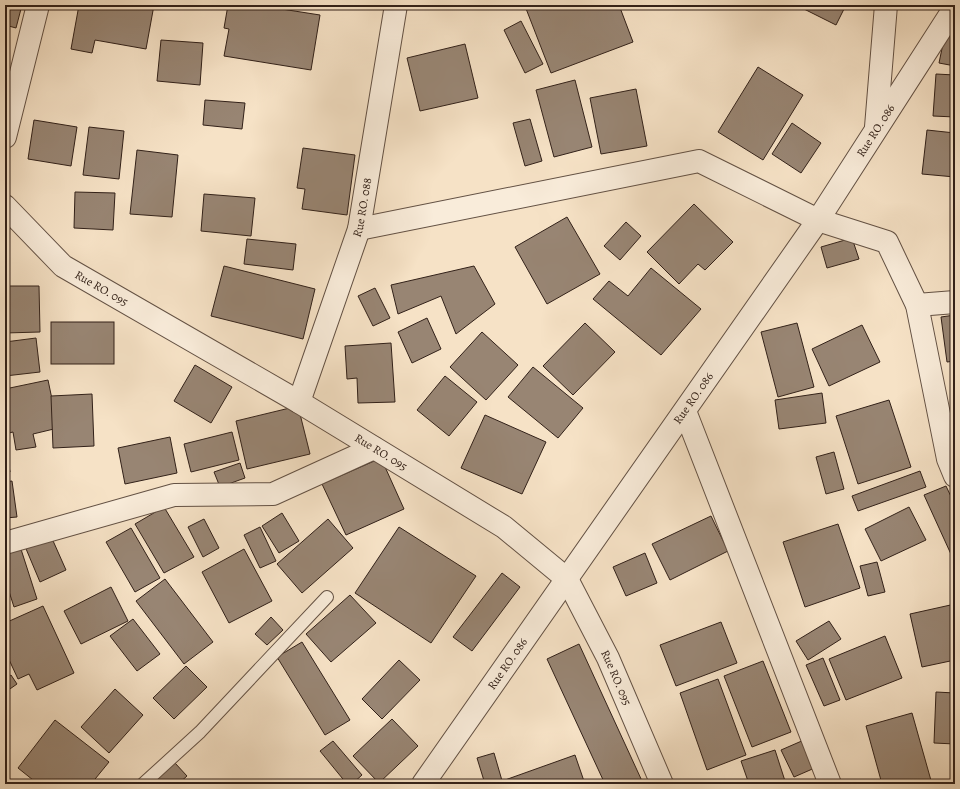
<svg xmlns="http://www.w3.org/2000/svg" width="960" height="789" font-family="Alegreya,serif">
<rect width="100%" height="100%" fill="#f6e2c6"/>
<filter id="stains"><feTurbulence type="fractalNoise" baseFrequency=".005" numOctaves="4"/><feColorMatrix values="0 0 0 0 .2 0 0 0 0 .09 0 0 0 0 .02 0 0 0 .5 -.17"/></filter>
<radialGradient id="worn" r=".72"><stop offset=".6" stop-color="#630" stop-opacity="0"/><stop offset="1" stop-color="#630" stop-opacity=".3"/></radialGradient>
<g fill="#988573" stroke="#322119">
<path d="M 5,5 L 22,5 L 16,28 L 5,25 Z"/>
<path d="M 79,5 L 154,5 L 146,49 L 95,40 L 92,53 L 71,49 Z"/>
<path d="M 228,5 L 256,5 L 320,15 L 311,70 L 224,56 L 229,29 L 224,28 Z"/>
<path d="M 428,5 L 449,5 L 429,9 Z"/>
<path d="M 528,5 L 619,5 L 633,42 L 551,73 L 525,6 Z"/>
<path d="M 796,5 L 846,5 L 836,25 Z"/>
<path d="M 521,21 L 543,64 L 525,73 L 504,30 Z"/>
<path d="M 945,34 L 955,36 L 955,66 L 939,63 Z"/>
<path d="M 161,40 L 203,43 L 200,85 L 157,81 Z"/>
<path d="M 465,44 L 478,98 L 420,111 L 407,58 Z"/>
<path d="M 758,67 L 803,95 L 763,160 L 718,132 Z"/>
<path d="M 936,74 L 955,75 L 955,117 L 933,116 Z"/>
<path d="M 575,80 L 592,147 L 554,157 L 536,90 Z"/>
<path d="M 636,89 L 647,146 L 601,154 L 590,98 Z"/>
<path d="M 205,100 L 245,103 L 242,129 L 203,125 Z"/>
<path d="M 530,119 L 542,161 L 525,166 L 513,123 Z"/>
<path d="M 34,120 L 77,127 L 71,166 L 28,159 Z"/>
<path d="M 792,123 L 821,143 L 801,173 L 772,154 Z"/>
<path d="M 89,127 L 124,131 L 119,179 L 83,175 Z"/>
<path d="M 927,130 L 955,133 L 955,177 L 922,174 Z"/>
<path d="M 303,148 L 355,155 L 347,215 L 302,209 L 305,189 L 297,188 Z"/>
<path d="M 137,150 L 178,155 L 172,217 L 130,214 Z"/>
<path d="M 75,192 L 115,193 L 113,230 L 74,228 Z"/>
<path d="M 204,194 L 255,198 L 251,236 L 201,231 Z"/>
<path d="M 694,204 L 733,242 L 705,270 L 698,264 L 679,284 L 647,252 Z"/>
<path d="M 567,217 L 600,274 L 547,304 L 515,247 Z"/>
<path d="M 626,222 L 641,236 L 620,260 L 604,246 Z"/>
<path d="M 5,224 L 10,228 L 5,248 Z"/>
<path d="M 852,238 L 859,259 L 827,268 L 821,247 Z"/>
<path d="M 247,239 L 296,244 L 293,270 L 244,264 Z"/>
<path d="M 224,266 L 315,289 L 303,339 L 211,316 Z"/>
<path d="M 474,266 L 495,304 L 456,334 L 441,296 L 398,314 L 391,285 Z"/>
<path d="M 651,268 L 701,309 L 661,355 L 593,299 L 609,281 L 628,296 Z"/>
<path d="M 5,286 L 39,286 L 40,332 L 5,333 Z"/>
<path d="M 375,288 L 390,318 L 373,326 L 358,296 Z"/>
<path d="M 955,315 L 955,361 L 947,362 L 941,317 Z"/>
<path d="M 427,318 L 441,349 L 412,363 L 398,332 Z"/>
<rect x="51" y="322" width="63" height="42"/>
<path d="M 585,323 L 615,352 L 573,395 L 543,366 Z"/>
<path d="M 797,323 L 814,387 L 778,397 L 761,332 Z"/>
<path d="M 862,325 L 880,362 L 829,386 L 812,349 Z"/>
<path d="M 482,332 L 518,365 L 486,400 L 450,367 Z"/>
<path d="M 36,338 L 40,372 L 5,376 L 5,342 Z"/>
<path d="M 391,343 L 395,402 L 358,403 L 357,378 L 347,379 L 345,346 Z"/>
<path d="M 195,365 L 232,387 L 211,423 L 174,401 Z"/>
<path d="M 533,367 L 583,408 L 558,438 L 508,397 Z"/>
<path d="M 445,376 L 477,402 L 449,436 L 417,410 Z"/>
<path d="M 48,380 L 58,428 L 33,434 L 36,447 L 16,450 L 13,432 L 5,434 L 5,389 Z"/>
<path d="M 822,393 L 826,423 L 779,429 L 775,400 Z"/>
<path d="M 92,394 L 94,446 L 53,448 L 51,396 Z"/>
<path d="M 889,400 L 911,467 L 858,484 L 836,416 Z"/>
<path d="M 298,406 L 310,454 L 247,469 L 236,421 Z"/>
<path d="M 485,415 L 546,442 L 522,494 L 461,468 Z"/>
<path d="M 232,432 L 239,460 L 191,472 L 184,444 Z"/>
<path d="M 170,437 L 177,473 L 125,484 L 118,448 Z"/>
<path d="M 5,444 L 10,472 L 5,473 Z"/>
<path d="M 834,452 L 844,489 L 826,494 L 816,457 Z"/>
<path d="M 381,458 L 404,509 L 346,535 L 322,484 Z"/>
<path d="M 240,463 L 245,478 L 220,487 L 214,472 Z"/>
<path d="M 920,471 L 926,487 L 858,511 L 852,496 Z"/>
<path d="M 12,481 L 17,517 L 5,518 L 5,482 Z"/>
<path d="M 946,486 L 955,505 L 955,563 L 924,495 Z"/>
<path d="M 164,507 L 194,557 L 164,573 L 135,524 Z"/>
<path d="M 909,507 L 926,540 L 881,561 L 865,529 Z"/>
<path d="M 282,513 L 299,541 L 279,553 L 262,526 Z"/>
<path d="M 711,516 L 728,551 L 670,580 L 652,544 Z"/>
<path d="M 204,519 L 219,548 L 203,557 L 188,527 Z"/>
<path d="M 328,519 L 353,548 L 302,593 L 277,564 Z"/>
<path d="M 838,524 L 860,588 L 805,607 L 783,542 Z"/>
<path d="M 260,527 L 276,561 L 260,568 L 244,535 Z"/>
<path d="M 399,527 L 476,576 L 431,643 L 355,593 Z"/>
<path d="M 131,528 L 160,578 L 135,592 L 106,542 Z"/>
<path d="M 50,534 L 66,570 L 40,582 L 24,544 Z"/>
<path d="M 19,543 L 37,599 L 14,607 L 5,579 L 5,548 Z"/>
<path d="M 244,549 L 272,601 L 229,623 L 202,572 Z"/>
<path d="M 645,553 L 657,583 L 626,596 L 613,567 Z"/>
<path d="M 877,562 L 885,592 L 868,596 L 860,566 Z"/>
<path d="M 502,573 L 520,587 L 472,651 L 453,637 Z"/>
<path d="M 165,579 L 213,642 L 184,664 L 136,601 Z"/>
<path d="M 111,587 L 128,621 L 81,644 L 64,611 Z"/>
<path d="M 350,595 L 376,623 L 331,662 L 306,634 Z"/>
<path d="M 955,604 L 955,660 L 922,667 L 910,614 Z"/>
<path d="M 43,606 L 74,673 L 37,690 L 29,674 L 18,679 L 5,651 L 5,639 L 7,637 L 5,632 L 5,623 Z"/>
<path d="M 271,617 L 283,630 L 267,645 L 255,634 Z"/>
<path d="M 133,619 L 160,654 L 137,671 L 110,636 Z"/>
<path d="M 829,621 L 841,639 L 808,660 L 796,641 Z"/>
<path d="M 721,622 L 737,663 L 676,686 L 660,645 Z"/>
<path d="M 885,636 L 902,678 L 846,700 L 829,659 Z"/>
<path d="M 302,642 L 350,720 L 325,735 L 277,657 Z"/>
<path d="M 579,644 L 642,781 L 635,784 L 605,784 L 547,659 Z"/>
<path d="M 823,658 L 840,700 L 824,706 L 806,665 Z"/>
<path d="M 399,660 L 420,680 L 382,719 L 362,699 Z"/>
<path d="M 763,661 L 791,732 L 752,747 L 724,676 Z"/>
<path d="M 186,666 L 207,687 L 174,719 L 153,698 Z"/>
<path d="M 11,675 L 17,684 L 7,691 L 5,688 L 5,679 Z"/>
<path d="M 718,679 L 746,755 L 707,770 L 680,693 Z"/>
<path d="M 115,689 L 143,715 L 109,753 L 81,727 Z"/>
<path d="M 936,692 L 955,693 L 955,744 L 934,743 Z"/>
<path d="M 912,713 L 932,784 L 882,784 L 866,726 Z"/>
<path d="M 392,719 L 418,746 L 379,783 L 353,756 Z"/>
<path d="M 55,720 L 109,762 L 91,784 L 38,784 L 18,768 Z"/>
<path d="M 804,740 L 817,767 L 794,777 L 781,750 Z"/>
<path d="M 333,741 L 362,775 L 352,784 L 347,784 L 320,751 Z"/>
<path d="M 775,750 L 786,784 L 749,784 L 741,761 Z"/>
<path d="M 494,753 L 503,784 L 485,784 L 477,758 Z"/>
<path d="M 575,755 L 585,784 L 506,784 L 505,780 Z"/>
<path d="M 175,763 L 187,776 L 178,784 L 151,784 Z"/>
</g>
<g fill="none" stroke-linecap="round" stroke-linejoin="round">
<defs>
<path id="lane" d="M 143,784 L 200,732 L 327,597"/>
<g id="street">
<path d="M 876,127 L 886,5"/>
<path d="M 5,137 L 38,5"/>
<path id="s1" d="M 5,206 L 63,266 L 299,402 L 504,527 L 567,579 L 608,658 L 662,784"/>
<path d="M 359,229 L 699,161 L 818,220 L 887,242 L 917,305 L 948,459 L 955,476"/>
<path d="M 917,305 L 955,302"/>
<path id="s2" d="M 299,402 L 359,229 L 396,5"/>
<path d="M 685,411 L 830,784"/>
<path d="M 5,543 L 174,495 L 273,494 L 374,448"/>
<path id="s3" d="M 423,784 L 818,220 L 955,7"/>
</g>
</defs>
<use href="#lane" stroke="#635144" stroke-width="14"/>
<use href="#street" stroke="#635144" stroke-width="24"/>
<use href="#lane" stroke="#f9ecda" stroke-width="12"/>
<use href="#street" stroke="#f9ecda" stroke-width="22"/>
</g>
<g text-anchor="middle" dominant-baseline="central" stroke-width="3.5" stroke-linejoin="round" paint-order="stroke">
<g font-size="12" fill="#322119" stroke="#f9ecda">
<text stroke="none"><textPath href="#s3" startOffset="795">Rue RO. 086</textPath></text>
<text stroke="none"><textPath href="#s2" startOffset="205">Rue RO. 088</textPath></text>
<text stroke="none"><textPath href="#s1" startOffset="128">Rue RO. 095</textPath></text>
<text stroke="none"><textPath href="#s3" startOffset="471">Rue RO. 086</textPath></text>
<text stroke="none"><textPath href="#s1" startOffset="452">Rue RO. 095</textPath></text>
<text stroke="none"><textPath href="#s3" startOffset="147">Rue RO. 086</textPath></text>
<text stroke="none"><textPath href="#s1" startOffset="788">Rue RO. 095</textPath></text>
</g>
</g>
<rect width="960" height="789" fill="none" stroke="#f6e2c6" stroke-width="20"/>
<rect x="6" y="6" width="948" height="777" fill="none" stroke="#322119" stroke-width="2"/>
<rect x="10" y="10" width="940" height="769" fill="none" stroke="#322119"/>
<rect width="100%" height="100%" filter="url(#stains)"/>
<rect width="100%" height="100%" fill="url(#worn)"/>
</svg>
